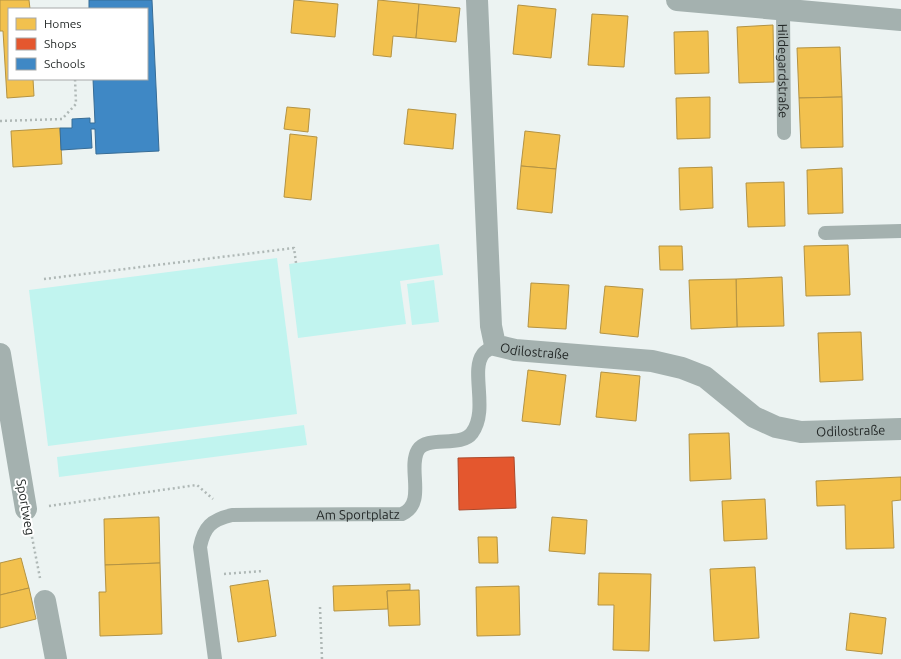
<svg xmlns="http://www.w3.org/2000/svg" width="901" height="659" font-family="Ubuntu,sans-serif">
<rect width="100%" height="100%" fill="#ecf3f2"/>
<g fill="#c1f4ef">
<path d="M 439,244 L 443,275 L 400,281 L 406,324 L 298,338 L 289,264 Z"/>
<path d="M 277,258 L 297,414 L 48,446 L 29,290 Z"/>
<path d="M 434,280 L 439,322 L 412,325 L 407,284 Z"/>
<path d="M 304,425 L 307,445 L 59,477 L 57,457 Z"/>
</g>
<g fill="#f2c14e" stroke="#b49343">
<path d="M 0,0 L 29,0 L 30,9 L 9,9 L 9,79 L 33,79 L 34,96 L 7,98 L 3,31 L 0,31 Z"/>
<path d="M 294,0 L 338,4 L 335,37 L 291,33 Z"/>
<path d="M 378,0 L 419,4 L 416,38 L 393,36 L 391,57 L 373,55 Z"/>
<path d="M 419,4 L 460,8 L 456,42 L 416,38 Z"/>
<path d="M 518,5 L 556,9 L 551,58 L 513,54 Z"/>
<path d="M 592,14 L 628,16 L 624,67 L 588,65 Z"/>
<path d="M 773,25 L 774,82 L 739,83 L 737,27 Z"/>
<path d="M 708,31 L 709,73 L 675,74 L 674,32 Z"/>
<path d="M 840,47 L 842,97 L 799,98 L 797,48 Z"/>
<path d="M 710,97 L 710,138 L 677,139 L 676,98 Z"/>
<path d="M 842,97 L 843,147 L 801,148 L 799,98 Z"/>
<path d="M 287,107 L 310,109 L 308,132 L 284,129 Z"/>
<path d="M 408,109 L 456,114 L 453,149 L 404,144 Z"/>
<path d="M 60,128 L 62,164 L 13,167 L 11,131 Z"/>
<path d="M 525,131 L 560,135 L 556,169 L 521,166 Z"/>
<path d="M 290,134 L 317,137 L 311,200 L 284,197 Z"/>
<path d="M 521,166 L 556,169 L 552,213 L 517,209 Z"/>
<path d="M 712,167 L 713,208 L 680,210 L 679,168 Z"/>
<path d="M 842,168 L 843,213 L 808,214 L 807,170 Z"/>
<path d="M 784,182 L 785,226 L 748,227 L 746,183 Z"/>
<path d="M 848,245 L 850,295 L 806,296 L 804,246 Z"/>
<path d="M 659,246 L 682,246 L 683,270 L 660,270 Z"/>
<path d="M 782,277 L 784,326 L 737,327 L 736,279 Z"/>
<path d="M 736,279 L 737,327 L 691,329 L 689,280 Z"/>
<path d="M 531,283 L 569,285 L 566,329 L 528,327 Z"/>
<path d="M 605,286 L 643,289 L 638,337 L 600,333 Z"/>
<path d="M 861,332 L 863,380 L 820,382 L 818,333 Z"/>
<path d="M 528,370 L 566,375 L 560,425 L 522,421 Z"/>
<path d="M 601,372 L 640,376 L 636,421 L 596,417 Z"/>
<path d="M 729,433 L 731,479 L 690,481 L 689,434 Z"/>
<path d="M 901,477 L 901,500 L 892,501 L 894,548 L 846,549 L 845,505 L 817,506 L 816,481 Z"/>
<path d="M 765,499 L 767,539 L 724,541 L 722,501 Z"/>
<path d="M 159,517 L 160,563 L 105,565 L 104,519 Z"/>
<path d="M 552,517 L 587,520 L 585,554 L 549,551 Z"/>
<path d="M 478,537 L 497,537 L 498,563 L 479,563 Z"/>
<path d="M 21,558 L 29,588 L 0,595 L 0,563 Z"/>
<path d="M 160,563 L 162,634 L 100,636 L 99,592 L 106,592 L 105,565 Z"/>
<path d="M 755,567 L 759,638 L 714,641 L 710,569 Z"/>
<path d="M 599,573 L 651,574 L 649,651 L 613,650 L 614,605 L 598,605 Z"/>
<path d="M 268,580 L 276,636 L 238,642 L 230,586 Z"/>
<path d="M 410,584 L 410,590 L 387,591 L 388,609 L 334,611 L 333,586 Z"/>
<path d="M 519,586 L 520,635 L 477,636 L 476,587 Z"/>
<path d="M 29,588 L 36,619 L 0,628 L 0,595 Z"/>
<path d="M 419,590 L 420,625 L 389,626 L 387,591 Z"/>
<path d="M 850,613 L 886,618 L 882,654 L 846,650 Z"/>
</g>
<path fill="#e4572e" stroke="#aa492c" d="M 514,457 L 516,508 L 459,510 L 458,458 Z"/>
<path fill="#3f88c5" stroke="#376c96" d="M 89,0 L 152,0 L 159,151 L 96,154 L 95,129 L 91,129 L 92,148 L 61,150 L 60,128 L 72,128 L 72,119 L 90,118 L 90,123 L 95,123 L 93,79 L 147,79 L 147,9 L 89,9 Z"/>
<g fill="none" stroke-linecap="round" stroke-linejoin="round">
<g stroke="#afb8b6" stroke-width="2.5" stroke-dasharray="2 3" stroke-linecap="butt">
<path d="M 0,121 L 62,119 L 76,104 L 75,79"/>
<path d="M 44,279 L 294,248 L 296,263"/>
<path d="M 49,506 L 197,485 L 213,499"/>
<path d="M 31,532 L 40,578"/>
<path d="M 224,574 L 263,571"/>
<path d="M 320,607 L 322,659"/>
</g>
<g stroke="#a4b1af" stroke-width="14">
<path id="s1" d="M 783,10 L 784,133"/>
<path d="M 825,233 L 901,231"/>
<path id="s2" d="M 215,659 L 200,547 C 204,527 211,520 232,515 L 402,514 C 427,503 407,468 418,450 C 427,435 461,448 472,433 C 489,410 470,371 483,354 C 486,350 492,348 495,345"/>
</g>
<g stroke="#a4b1af" stroke-width="22">
<path id="s3" d="M 477,0 L 491,326 L 495,345 L 515,350 L 652,361 L 682,368 L 705,377 L 754,417 L 776,427 L 801,432 L 901,429"/>
<path d="M 677,0 L 901,20"/>
<path d="M 0,354 L 26,509"/>
<path d="M 45,601 L 56,659"/>
</g>
</g>
<g text-anchor="middle" dominant-baseline="central" stroke-width="4" stroke-linejoin="round" paint-order="stroke">
<g font-size="13" fill="#242928" stroke="#fff">
<text stroke="none"><textPath href="#s1" startOffset="61">Hildegardstraße</textPath></text>
<text stroke="none"><textPath href="#s3" startOffset="386">Odilostraße</textPath></text>
<text stroke="none"><textPath href="#s3" startOffset="722">Odilostraße</textPath></text>
<text transform="translate(26 507) rotate(80)">Sportweg</text>
<text stroke="none"><textPath href="#s2" startOffset="288">Am Sportplatz</textPath></text>
</g>
</g>
<rect x="8" y="8" width="140" height="72" fill="#ffffff" stroke="#a7a9a9"/>
<rect x="16" y="18" width="20" height="12" fill="#f2c14e" stroke="#a7a9a9"/>
<text x="44" y="28" font-size="12" fill="#242928">Homes</text>
<rect x="16" y="38" width="20" height="12" fill="#e4572e" stroke="#a7a9a9"/>
<text x="44" y="48" font-size="12" fill="#242928">Shops</text>
<rect x="16" y="58" width="20" height="12" fill="#3f88c5" stroke="#a7a9a9"/>
<text x="44" y="68" font-size="12" fill="#242928">Schools</text>
</svg>
